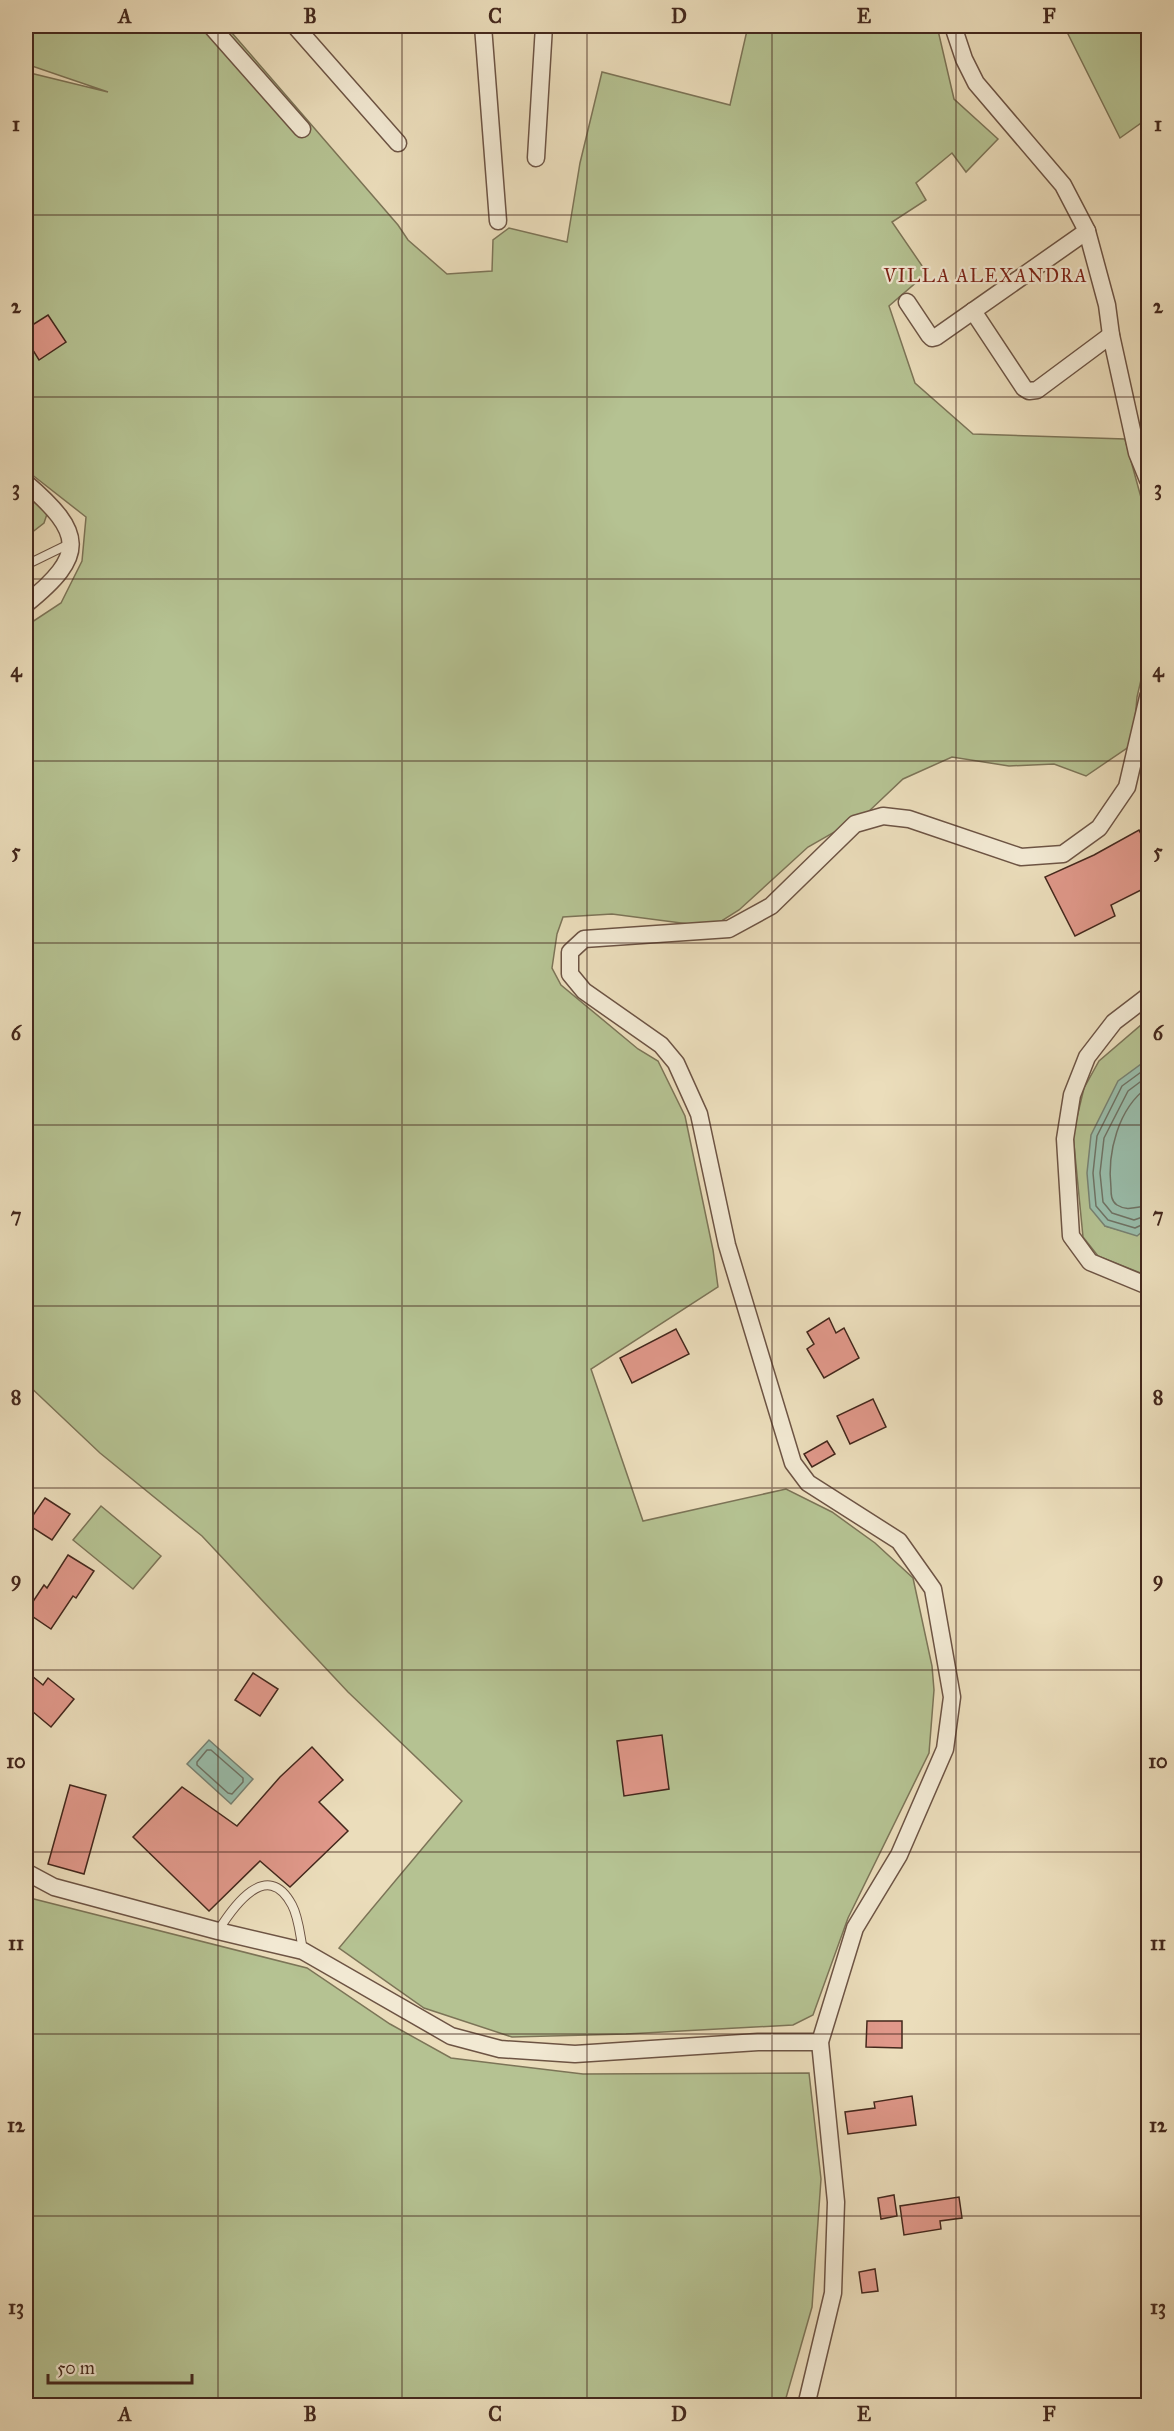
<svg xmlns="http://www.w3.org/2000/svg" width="1174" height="2431" font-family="'IM FELL Great Primer',serif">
<rect width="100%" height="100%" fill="#ebddbb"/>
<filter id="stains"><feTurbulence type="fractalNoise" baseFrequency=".00333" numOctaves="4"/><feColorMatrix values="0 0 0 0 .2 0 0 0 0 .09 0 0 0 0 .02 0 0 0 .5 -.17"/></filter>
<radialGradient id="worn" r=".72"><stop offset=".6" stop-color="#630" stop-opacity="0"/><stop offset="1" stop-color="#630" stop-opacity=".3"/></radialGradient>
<g fill="#b5c292" stroke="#7c7457" stroke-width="1.5">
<path d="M 26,26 L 226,26 L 398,225 L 408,240 L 447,274 L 492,271 L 493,240 L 509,228 L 567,242 L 580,163 L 602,72 L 730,105 L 748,26 L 836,26 L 838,32 L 861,26 L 937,26 L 954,99 L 998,139 L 966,172 L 952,153 L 916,183 L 926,200 L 892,222 L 927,273 L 889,306 L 915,383 L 973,434 L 1125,439 L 1148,523 L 1148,650 L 1137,697 L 1133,744 L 1086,776 L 1054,764 L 1009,766 L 952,757 L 903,779 L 866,814 L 808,847 L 739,910 L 712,927 L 612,914 L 563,917 L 557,934 L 552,968 L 561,985 L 638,1049 L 658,1061 L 685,1116 L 713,1250 L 718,1287 L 591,1369 L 643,1521 L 786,1489 L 832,1512 L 875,1543 L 913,1578 L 932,1666 L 934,1690 L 929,1753 L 848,1918 L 813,2015 L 793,2025 L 626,2034 L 512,2037 L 424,2008 L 339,1948 L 462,1801 L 348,1692 L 202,1536 L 100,1453 L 26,1383 L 26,626 L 61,603 L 82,561 L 86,517 L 26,470 L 26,264 L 33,256 L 26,241 L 26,72 L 108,92 L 26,64 Z"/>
<path d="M 1064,26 L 1148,26 L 1148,118 L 1120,138 Z"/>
<path d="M 26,492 L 48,511 L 44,523 L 26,537 Z"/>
<path d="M 1148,1019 L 1148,1059 L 1138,1068 L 1105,1226 L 1137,1235 L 1148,1227 L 1148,1276 L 1098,1256 L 1083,1237 L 1073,1134 L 1084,1088 L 1099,1061 Z"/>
<path d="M 101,1506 L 161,1556 L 133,1589 L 73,1540 Z"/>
<path d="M 26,1897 L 307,1968 L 390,2024 L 451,2058 L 583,2074 L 809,2073 L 821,2179 L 812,2307 L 784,2405 L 26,2405 Z"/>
</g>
<g fill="#99bdab" stroke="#778172" stroke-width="1.5">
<path d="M 1148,1059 L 1148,1227 L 1137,1236 L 1105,1226 L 1090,1208 L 1087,1173 L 1091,1135 L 1118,1081 Z"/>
<path d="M 209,1740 L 253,1779 L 231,1804 L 187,1764 Z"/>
</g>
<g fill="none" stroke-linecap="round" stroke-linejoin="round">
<g stroke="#6e7264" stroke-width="1.5">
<path d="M 1148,1067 L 1122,1086 L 1097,1136 L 1093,1173 L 1096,1206 L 1108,1220 L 1135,1228 L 1148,1222"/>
<path d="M 1148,1076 L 1128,1091 L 1104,1138 L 1100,1173 L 1103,1202 L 1112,1213 L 1134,1220 L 1148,1215"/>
<path d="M 1148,1087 C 1118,1108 1107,1153 1111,1188 C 1111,1194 1111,1201 1117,1205 C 1128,1212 1137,1206 1148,1206"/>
<path d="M 207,1750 L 211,1750 L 243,1778 L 243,1782 L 232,1794 L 228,1793 L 197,1765 L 197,1762 Z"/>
</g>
</g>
<g fill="#e0988a" stroke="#43271c" stroke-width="1.5">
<path d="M 48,315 L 66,342 L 39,360 L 26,339 L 26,329 Z"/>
<path d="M 1139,830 L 1149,851 L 1149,886 L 1111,905 L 1115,916 L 1075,936 L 1045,877 L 1094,855 Z"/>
<path d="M 829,1318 L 836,1333 L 844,1328 L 859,1358 L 824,1378 L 807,1349 L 814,1344 L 807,1332 Z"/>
<path d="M 676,1329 L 689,1354 L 632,1383 L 620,1358 Z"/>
<path d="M 873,1399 L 886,1427 L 850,1444 L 837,1416 Z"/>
<path d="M 827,1441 L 835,1454 L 812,1467 L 804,1454 Z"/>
<path d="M 45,1498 L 70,1514 L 52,1540 L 27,1524 Z"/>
<path d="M 68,1555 L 94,1571 L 76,1598 L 73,1596 L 51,1629 L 26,1612 L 44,1585 L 47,1588 Z"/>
<path d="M 26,1671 L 43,1685 L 48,1678 L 74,1699 L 51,1727 L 26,1706 Z"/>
<path d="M 253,1673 L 278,1689 L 260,1716 L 235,1700 Z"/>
<path d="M 662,1735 L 669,1789 L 624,1796 L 617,1741 Z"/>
<path d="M 312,1747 L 343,1780 L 319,1802 L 348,1831 L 290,1887 L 260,1861 L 209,1911 L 133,1837 L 182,1787 L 237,1826 L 280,1777 Z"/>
<path d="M 70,1785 L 106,1795 L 84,1874 L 48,1864 Z"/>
<path d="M 867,2021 L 902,2021 L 902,2048 L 866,2047 Z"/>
<path d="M 912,2096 L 916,2125 L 848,2134 L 845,2112 L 875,2108 L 874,2102 Z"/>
<path d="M 894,2195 L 897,2216 L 881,2219 L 878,2198 Z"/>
<path d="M 959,2197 L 962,2218 L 940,2221 L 941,2229 L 904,2235 L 900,2206 Z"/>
<path d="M 875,2269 L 878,2291 L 862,2293 L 859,2272 Z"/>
</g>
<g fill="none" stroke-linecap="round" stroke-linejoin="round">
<defs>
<g id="lane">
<path d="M 26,565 L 69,544"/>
<path d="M 218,1931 C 233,1907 267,1858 292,1905 C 299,1918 300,1936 303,1950"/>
</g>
<g id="street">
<path d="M 211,26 L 302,129"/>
<path d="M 295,26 L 398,143"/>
<path d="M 483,26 L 498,221"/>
<path d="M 953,26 L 964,59 L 976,83 L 1063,185 L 1087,231 L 1107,305 L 1111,335 L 1137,453 L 1148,480"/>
<path d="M 536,158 L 544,26"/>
<path d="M 907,302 L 929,335 L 932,338 L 936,337 L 1087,231"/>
<path d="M 973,311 L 1024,388 L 1029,391 L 1037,390 L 1111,335"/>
<path d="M 26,483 C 84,533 87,555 26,604"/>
<path d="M 1148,996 L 1114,1022 L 1087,1057 L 1072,1095 L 1065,1139 L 1071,1236 L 1090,1262 L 1148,1286"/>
<path d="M 26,1872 L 54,1887 L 218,1931 L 303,1951 L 451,2036 L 500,2049 L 575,2054 L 758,2042 L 820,2042"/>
<path d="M 806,2406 L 833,2293 L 836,2202 L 820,2042 L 855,1928 L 899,1855 L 945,1749 L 952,1697 L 933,1589 L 899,1541 L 808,1483 L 793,1463 L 727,1245 L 699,1114 L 676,1063 L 661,1045 L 584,991 L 570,974 L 570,952 L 584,939 L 729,929 L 771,906 L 855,824 L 883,816 L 909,819 L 1021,857 L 1063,854 L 1099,828 L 1127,787 L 1148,697"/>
</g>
</defs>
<use href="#lane" stroke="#6d5444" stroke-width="10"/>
<use href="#street" stroke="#6d5444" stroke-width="19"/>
<use href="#lane" stroke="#f2e9d3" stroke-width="8"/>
<use href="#street" stroke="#f2e9d3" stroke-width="16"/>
</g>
<path fill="none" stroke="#43271c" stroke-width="1.5" stroke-opacity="0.55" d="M 218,26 L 218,2406M 402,26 L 402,2406M 587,26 L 587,2406M 772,26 L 772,2406M 956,26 L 956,2406M 26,215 L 1148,215M 26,397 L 1148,397M 26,579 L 1148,579M 26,761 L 1148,761M 26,943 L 1148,943M 26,1125 L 1148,1125M 26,1306 L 1148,1306M 26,1488 L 1148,1488M 26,1670 L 1148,1670M 26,1852 L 1148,1852M 26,2034 L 1148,2034M 26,2216 L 1148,2216"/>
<g text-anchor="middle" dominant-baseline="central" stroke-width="4.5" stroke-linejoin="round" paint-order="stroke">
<g font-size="18" letter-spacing="1.5" fill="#7a1f14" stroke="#f2e9d3">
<text x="986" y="276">VILLA ALEXANDRA</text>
</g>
</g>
<rect width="1174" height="2431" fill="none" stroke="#ebddbb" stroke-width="66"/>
<path d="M48 2374v9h144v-9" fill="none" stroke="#43271c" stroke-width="3"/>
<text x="57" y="2374" font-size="18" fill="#43271c" stroke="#f2e9d3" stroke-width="4.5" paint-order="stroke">50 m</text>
<rect x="33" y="33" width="1108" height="2365" fill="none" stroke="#43271c" stroke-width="2"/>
<g font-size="20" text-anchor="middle" font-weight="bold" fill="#43271c">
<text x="125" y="23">A</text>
<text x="310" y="23">B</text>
<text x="495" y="23">C</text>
<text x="679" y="23">D</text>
<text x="864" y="23">E</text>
<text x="1049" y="23">F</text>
<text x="16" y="131">1</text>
<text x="1158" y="131">1</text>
<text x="16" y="313">2</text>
<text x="1158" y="313">2</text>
<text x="16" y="495">3</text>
<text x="1158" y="495">3</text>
<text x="16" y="677">4</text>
<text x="1158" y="677">4</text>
<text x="16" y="858">5</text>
<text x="1158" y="858">5</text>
<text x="16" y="1040">6</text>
<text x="1158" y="1040">6</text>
<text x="16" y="1222">7</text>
<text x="1158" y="1222">7</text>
<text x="16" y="1404">8</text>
<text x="1158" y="1404">8</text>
<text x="16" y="1586">9</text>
<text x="1158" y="1586">9</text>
<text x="16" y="1768">10</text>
<text x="1158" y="1768">10</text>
<text x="16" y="1950">11</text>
<text x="1158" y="1950">11</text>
<text x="16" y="2132">12</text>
<text x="1158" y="2132">12</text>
<text x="16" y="2314">13</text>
<text x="1158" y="2314">13</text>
<text x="125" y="2421">A</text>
<text x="310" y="2421">B</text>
<text x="495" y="2421">C</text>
<text x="679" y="2421">D</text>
<text x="864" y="2421">E</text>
<text x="1049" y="2421">F</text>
</g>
<rect width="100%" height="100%" filter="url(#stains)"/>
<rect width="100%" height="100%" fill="url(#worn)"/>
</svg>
